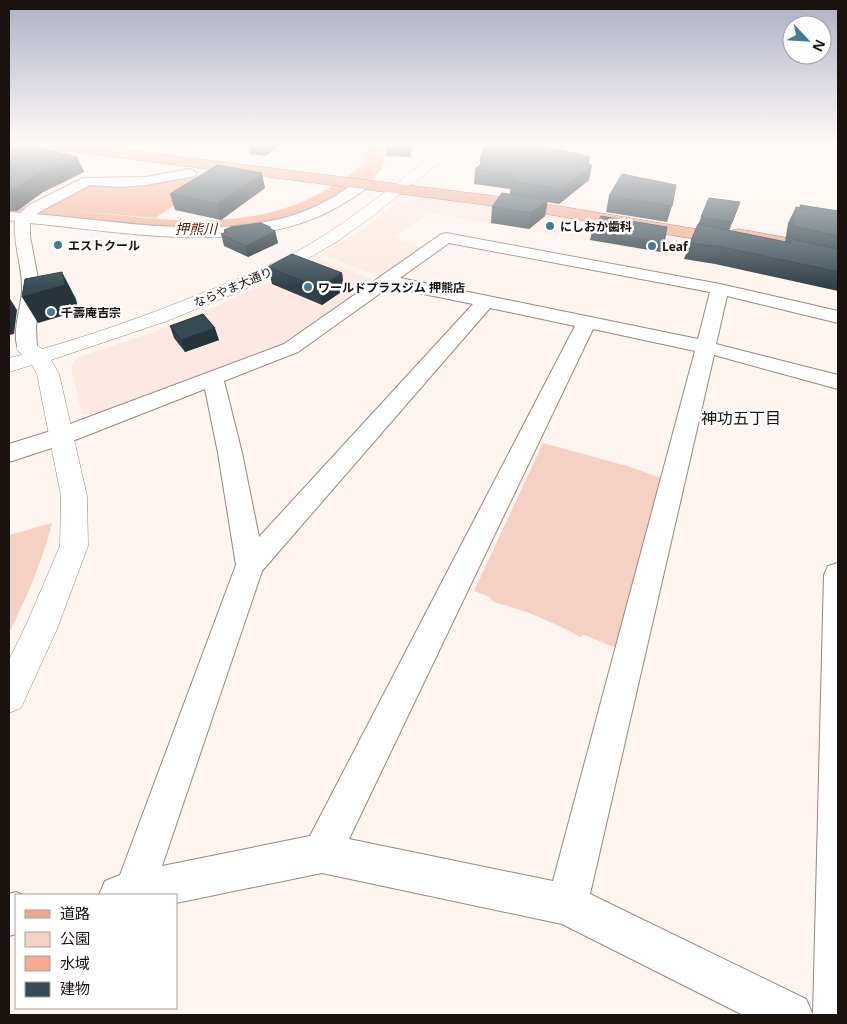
<svg xmlns="http://www.w3.org/2000/svg" width="847" height="1024" font-family="'Open Sans','Noto Sans JP',sans-serif">
<rect width="100%" height="100%" fill="#fef4f0"/>
<g fill="#fde9e2">
<path d="M 424,197 L 556,216 L 731,246 L 726,265 L 430,213 L 392,238 L 423,248 L 382,277 L 322,254 L 366,227 L 397,202 Z"/>
<path d="M 316,258 L 376,280 L 285,342 L 94,416 L 82,414 L 71,368 L 74,361 L 79,357 L 154,332 L 214,307 L 277,279 Z"/>
</g>
<g fill="#f5d1c4">
<path d="M 543,443 L 627,466 L 664,479 L 619,649 L 584,635 L 580,637 C 552,621 524,610 493,602 L 490,597 L 474,591 Z"/>
<path d="M 52,523 C 42,562 27,597 9,633 L 9,535 Z"/>
</g>
<path fill="#f5ab91" d="M 188,175 L 213,181 L 155,218 L 41,208 L 88,183 Z"/>
<g fill="none" stroke-linecap="round" stroke-linejoin="round">
<path fill="#f5ab91" fill-rule="evenodd" d="M 362,143 L 382,143 L 380,147 C 391,166 380,171 366,184 C 355,194 341,201 327,208 C 257,242 182,237 107,229 C 74,225 42,222 9,218 L 9,204 C 44,208 80,211 115,215 C 210,225 288,228 364,163 L 365,156 L 360,147 Z"/>
<defs>
<g id="street">
<path d="M 300,143 L 313,143 L 307,150 L 303,151 L 297,147 Z"/>
<path d="M 190,169 L 197,173 L 195,176 L 146,185 L 120,187 L 90,185 L 36,214 C 114,221 193,236 270,221 C 297,216 320,206 343,191 C 351,186 357,180 367,182 L 369,185 C 363,193 350,199 341,205 C 253,258 127,232 30,223 L 30,236 L 40,290 L 36,327 L 37,348 L 34,352 L 27,354 L 20,352 C 10,338 21,308 22,291 C 23,268 13,245 15,221 L 9,220 L 9,212 L 20,213 L 29,205 L 83,178 L 146,177 Z"/>
<path d="M 446,233 L 720,284 L 838,311 L 838,323 L 727,296 L 716,344 L 838,375 L 838,389 L 714,355 L 590,894 L 806,999 L 813,1015 L 743,1015 L 562,924 L 322,873 L 176,903 L 176,895 L 99,895 L 105,881 L 120,875 L 236,565 L 218,453 L 205,389 L 70,442 L 9,462 L 9,444 L 54,430 L 284,344 L 440,235 ZM 449,243 L 710,292 L 698,339 L 400,278 ZM 389,287 L 473,304 L 259,537 L 242,453 L 224,381 L 298,352 ZM 490,308 L 575,326 L 310,836 L 162,866 L 262,571 ZM 593,329 L 695,351 L 553,881 L 349,839 Z"/>
<path d="M 838,563 L 838,1015 L 813,1015 L 824,575 L 828,566 Z"/>
<path d="M 16,892 L 23,895 L 16,895 L 16,934 L 9,936 L 9,894 Z"/>
</g>
<g id="secondary">
<path d="M 448,143 L 463,143 L 374,215 L 338,241 L 295,266 L 243,290 L 167,321 L 51,360 L 59,374 L 87,496 L 88,546 L 57,629 L 21,708 L 9,713 L 9,660 L 27,623 L 60,546 L 61,496 L 37,374 L 32,365 L 9,372 L 9,358 L 22,355 L 16,348 L 20,344 C 29,341 34,343 42,349 C 95,334 148,315 200,294 C 236,280 273,265 307,246 C 357,216 402,179 448,143 Z"/>
<path d="M 762,143 L 806,143 L 838,147 L 838,155 L 768,147 Z"/>
</g>
<path id="primary" d="M 30,143 L 70,143 L 510,198 L 732,235 L 733,230 L 739,229 L 838,247 L 838,257 L 737,239 L 736,244 L 730,245 L 510,208 L 36,147 Z"/>
</defs>
<use href="#street" stroke="#9c857d" stroke-width="2"/>
<use href="#secondary" stroke="#9c857d" stroke-width="1"/>
<use href="#primary" stroke="#9d4e31" stroke-width="1"/>
<use href="#street" fill="#fff" fill-rule="evenodd"/>
<use href="#secondary" fill="#fff" fill-rule="evenodd"/>
<use href="#primary" fill="#eea98e" fill-rule="evenodd"/>
</g>
<g fill="#2e4048">
<path d="M 9,143 L 23,144 L 77,157 L 84,172 L 43,192 L 17,211 L 9,211 Z"/>
<path d="M 247,143 L 287,143 L 284,146 L 279,145 L 266,156 L 250,154 Z"/>
<path d="M 385,143 L 413,143 L 410,157 L 386,156 Z"/>
<path d="M 480,161 L 589,165 L 589,180 L 559,204 L 547,202 L 545,216 L 529,229 L 491,223 L 492,207 L 510,194 L 510,189 L 474,184 L 475,169 L 480,165 Z"/>
<path d="M 265,188 L 221,220 L 175,210 L 170,194 Z"/>
<path d="M 609,196 L 672,206 L 667,222 L 606,212 Z"/>
<path d="M 709,198 L 740,202 L 729,231 L 785,242 L 788,223 L 796,207 L 799,208 L 800,205 L 838,211 L 838,291 L 715,264 L 684,259 Z"/>
<path d="M 270,227 L 271,229 L 275,231 L 278,243 L 248,257 L 224,246 L 221,234 L 224,233 L 224,230 Z"/>
<path d="M 592,231 L 664,243 L 661,252 L 590,240 Z"/>
<path d="M 268,267 L 342,273 L 344,290 L 322,305 L 272,284 Z"/>
<path d="M 170,326 L 219,340 L 185,352 L 174,338 Z"/>
</g>
<g fill="#26343b">
<path d="M 263,143 L 278,143 L 279,145 L 266,156 Z"/>
<path d="M 410,143 L 413,143 L 410,157 Z"/>
<path d="M 77,157 L 84,172 L 43,192 L 17,211 L 9,196 L 9,193 L 35,175 Z"/>
<path d="M 590,157 L 588,168 L 592,165 L 589,180 L 559,204 L 562,189 L 582,164 Z"/>
<path d="M 262,173 L 265,188 L 221,220 L 217,204 Z"/>
<path d="M 548,200 L 545,216 L 529,229 L 531,213 Z"/>
<path d="M 270,227 L 271,233 L 275,231 L 278,243 L 248,257 L 246,246 Z"/>
<path d="M 62,272 L 76,299 L 79,311 L 38,323 L 22,297 Z"/>
<path d="M 342,273 L 344,290 L 322,305 L 319,288 Z"/>
<path d="M 9,297 L 17,310 L 14,334 L 9,335 Z"/>
<path d="M 215,328 L 219,340 L 185,352 L 181,340 Z"/>
</g>
<g fill="#364b54" stroke="#26343b">
<path d="M 9,143 L 19,143 L 77,157 L 35,175 L 9,193 Z"/>
<path d="M 485,143 L 533,143 L 590,157 L 582,164 L 592,165 L 562,189 L 511,181 L 516,175 L 475,169 L 484,162 L 480,161 Z"/>
<path d="M 217,165 L 262,173 L 217,204 L 170,194 Z"/>
<path d="M 622,174 L 676,185 L 672,206 L 609,196 Z"/>
<path d="M 502,193 L 548,200 L 531,213 L 492,207 Z"/>
<path d="M 709,198 L 740,202 L 732,222 L 701,217 Z"/>
<path d="M 800,205 L 838,211 L 838,236 L 793,226 L 796,207 L 805,209 Z"/>
<path d="M 601,216 L 667,227 L 664,243 L 592,231 Z"/>
<path d="M 261,223 L 270,227 L 268,228 L 275,231 L 246,246 L 221,234 L 227,232 L 224,230 L 231,227 Z"/>
<path d="M 698,224 L 791,243 L 791,239 L 838,249 L 838,272 L 722,247 L 690,243 Z"/>
<path d="M 292,254 L 342,273 L 319,288 L 268,267 Z"/>
<path d="M 62,272 L 65,285 L 22,297 L 25,279 Z"/>
<path d="M 203,314 L 215,328 L 181,340 L 170,326 Z"/>
</g>
<linearGradient id="sky" x2="0" y2="1"><stop stop-color="#adb0c5"/><stop offset="0.5" stop-color="#fffaf8"/><stop offset="1" stop-color="#fffaf8" stop-opacity="0"/></linearGradient>
<rect width="847" height="287" fill="url(#sky)"/>
<g fill="#427d95" stroke="#fff" stroke-width="2">
<circle cx="550" cy="226" r="5"/>
<circle cx="58" cy="245" r="5"/>
<circle cx="652" cy="246" r="5"/>
<circle cx="308" cy="287" r="5"/>
<circle cx="51" cy="312" r="5"/>
</g>
<g text-anchor="middle" dominant-baseline="central" stroke-width="5" stroke-linejoin="round" paint-order="stroke">
<g font-size="12" font-weight="bold" fill="#1a120f" stroke="#fff" text-anchor="start">
<text x="560" y="226">にしおか歯科</text>
<text x="68" y="245">エストクール</text>
<text x="662" y="246">Leaf</text>
<text x="318" y="287">ワールドプラスジム 押熊店</text>
<text x="61" y="312">千壽庵吉宗</text>
</g>
<g font-size="12" fill="#1a120f" stroke="#fff">
<text transform="translate(233 287) rotate(-23)">ならやま大通り</text>
</g>
<g font-size="14" font-style="italic" fill="#571f08" stroke="#fff">
<text x="196" y="228">押熊川</text>
</g>
<g font-size="16" fill="#1a120f" stroke="#fff">
<text x="741" y="418">神功五丁目</text>
</g>
</g>
<rect width="847" height="1024" fill="none" stroke="#1a120f" stroke-width="20"/>
<rect x="15" y="894" width="162" height="115" fill="#ffffff" stroke="#a3a09f"/>
<rect x="25" y="910" width="25" height="8" fill="#eea98e" stroke="#a3a09f"/>
<text x="60" y="919" font-size="15" fill="#1a120f">道路</text>
<rect x="25" y="932" width="25" height="15" fill="#f5d1c4" stroke="#a3a09f"/>
<text x="60" y="944" font-size="15" fill="#1a120f">公園</text>
<rect x="25" y="956" width="25" height="15" fill="#f5ab91" stroke="#a3a09f"/>
<text x="60" y="969" font-size="15" fill="#1a120f">水域</text>
<rect x="25" y="982" width="25" height="15" fill="#364b54" stroke="#a3a09f"/>
<text x="60" y="994" font-size="15" fill="#1a120f">建物</text>
<g transform="translate(807 40) rotate(115)"><circle r="24" fill="#ffffff" stroke="#a3a09f"/>
<path d="M0-4L9 19L0 12L-9 19Z" fill="#427d95"/>
<text y="-8" font-size="14" font-weight="bold" text-anchor="middle" fill="#1a120f">N</text>
</g>
</svg>
